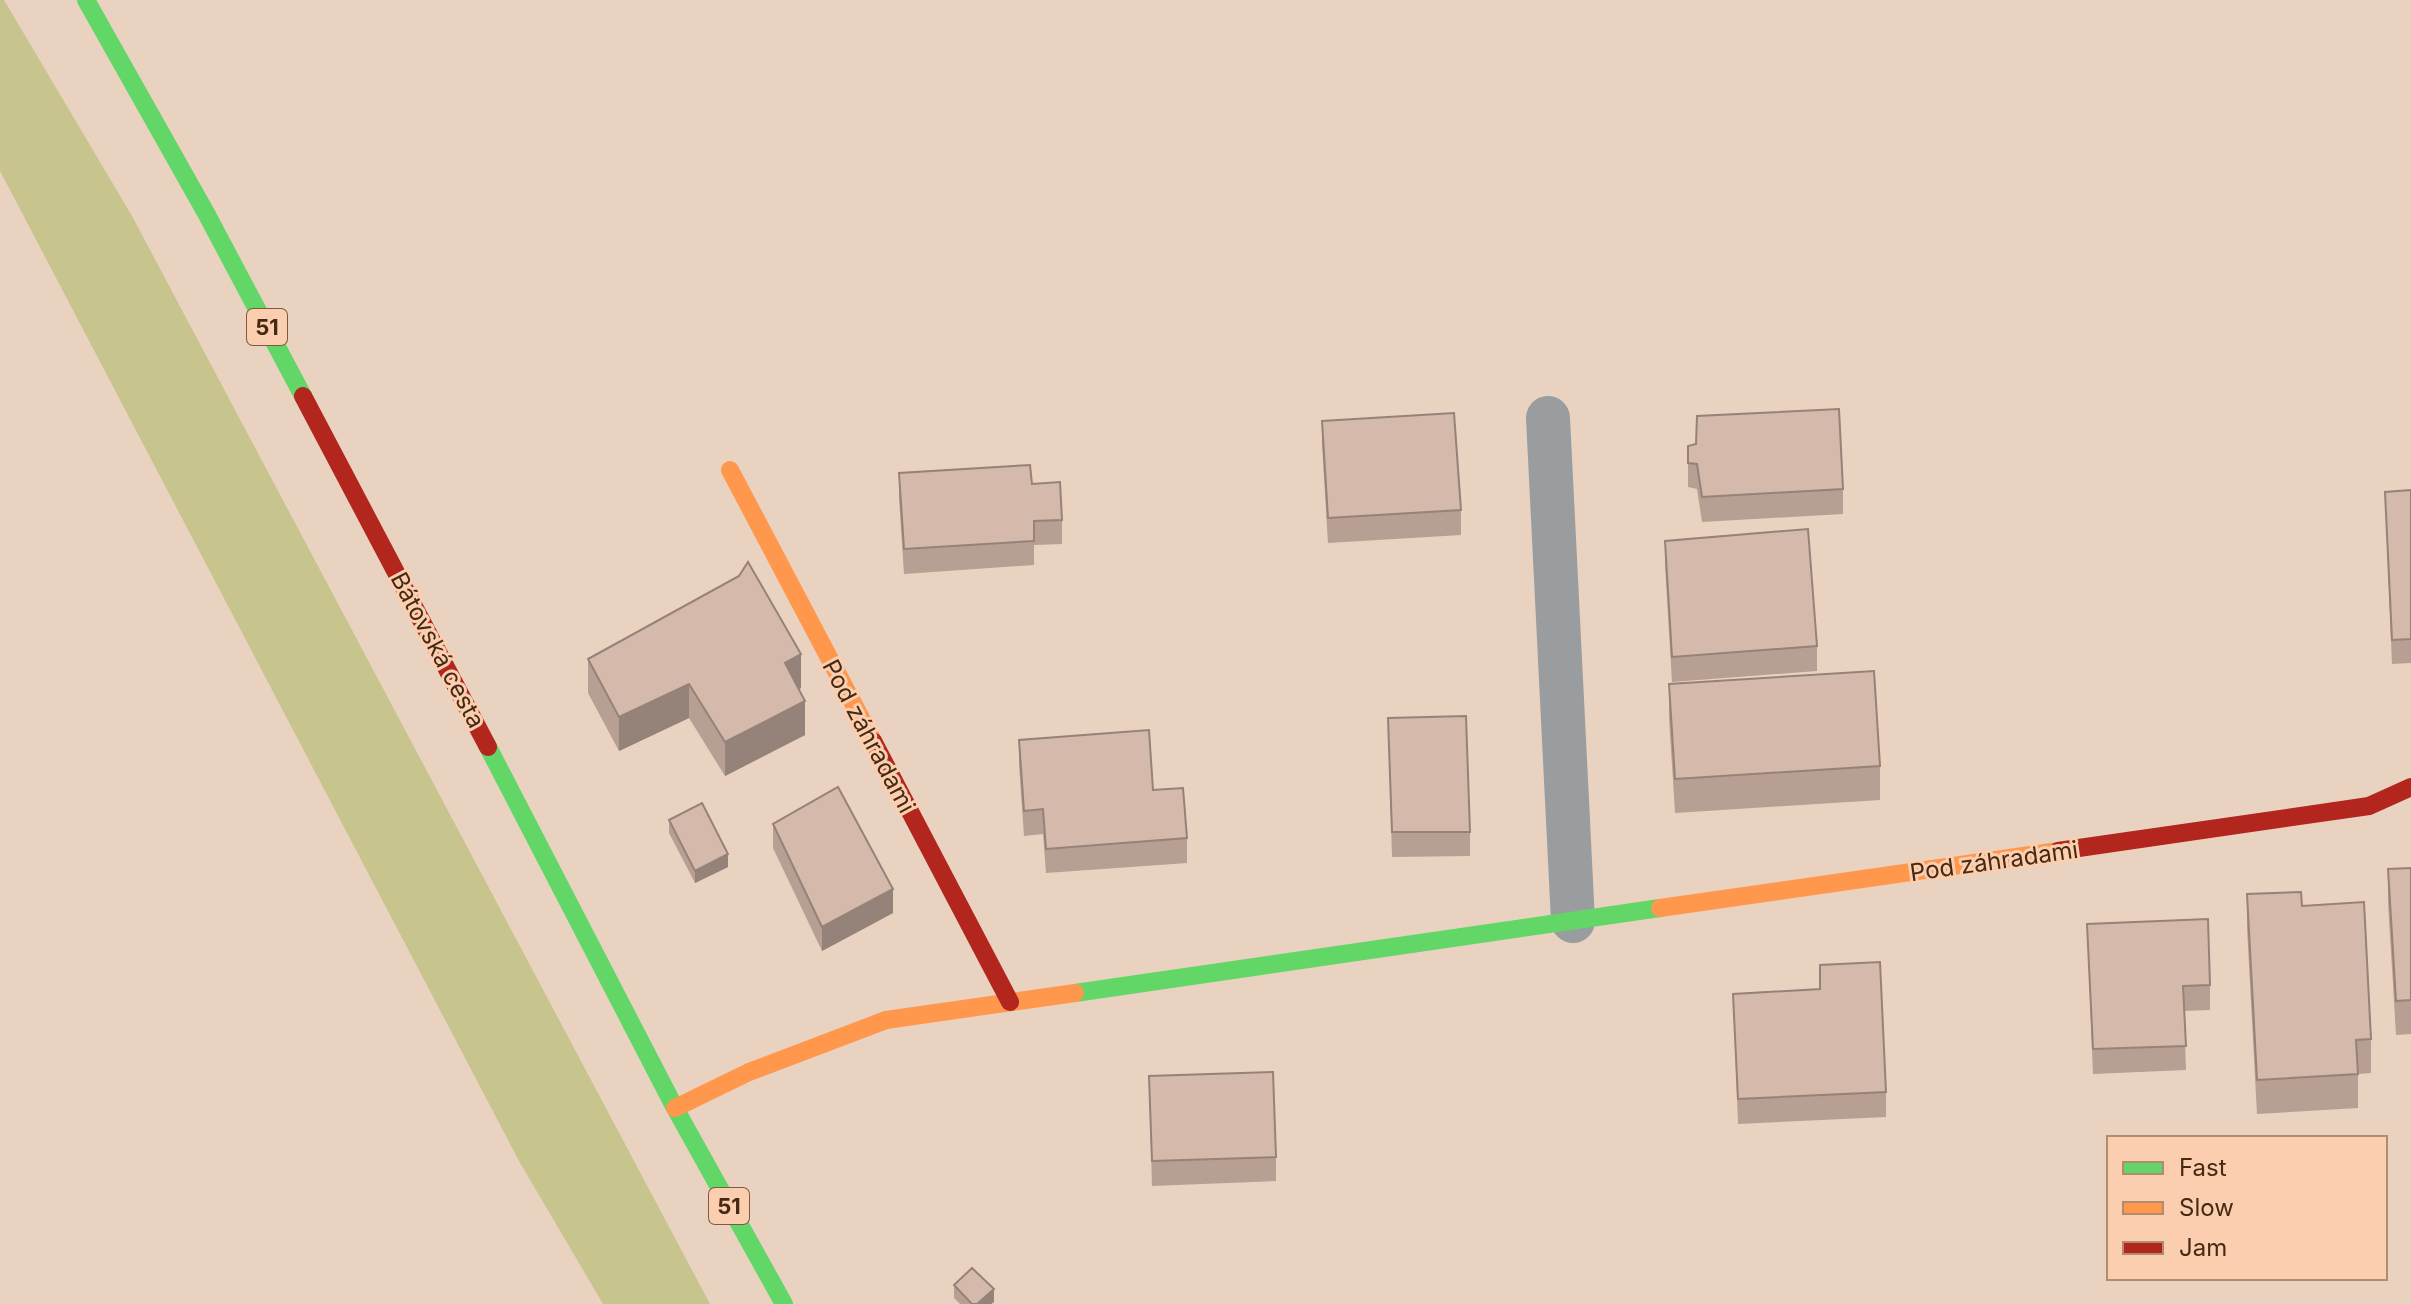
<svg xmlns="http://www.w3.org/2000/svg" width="2411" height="1304" font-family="Inter,sans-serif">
<rect width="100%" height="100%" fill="#ead2c0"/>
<path fill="#c7c48e" d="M 0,0 L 4,0 L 132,216 L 710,1304 L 603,1304 L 519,1161 L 0,171 Z"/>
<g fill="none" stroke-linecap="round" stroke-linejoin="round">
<path stroke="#9a9d9f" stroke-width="44" d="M 1548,418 L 1573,921"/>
<g stroke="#63d668" stroke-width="18">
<path d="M 86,0 L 206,213 L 303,396"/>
<path d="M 488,747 L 675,1108 L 784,1304"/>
<path d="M 1075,993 L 1660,908"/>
</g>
<g stroke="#ff974d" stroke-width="18">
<path d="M 730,470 L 873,741"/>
<path d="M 1660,908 L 2058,851"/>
<path d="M 675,1108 L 749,1072 L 886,1020 L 1075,993"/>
</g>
<g stroke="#b3261e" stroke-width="18">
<path d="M 303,396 L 488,747"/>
<path d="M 873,741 L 1010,1002"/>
<path d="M 2058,851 L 2369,806 L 2411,787"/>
</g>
</g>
<g fill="#b79f93">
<path d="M 1322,421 L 1461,510 L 1461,535 L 1328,543 L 1322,445 Z"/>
<path d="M 1688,463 L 1843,489 L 1843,514 L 1702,522 L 1697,489 L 1688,487 Z"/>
<path d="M 899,473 L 1032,484 L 1062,520 L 1062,544 L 1034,545 L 1034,565 L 904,574 L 899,498 Z"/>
<path d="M 2411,490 L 2411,663 L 2392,664 L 2385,492 Z"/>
<path d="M 1665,541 L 1817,646 L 1817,671 L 1672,682 L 1665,565 Z"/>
<path d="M 588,659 L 801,688 L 799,689 L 805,735 L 725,776 L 689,718 L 619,751 L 588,693 Z"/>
<path d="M 1669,684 L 1880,766 L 1880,800 L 1675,813 L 1669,718 Z"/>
<path d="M 1388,718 L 1470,832 L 1470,856 L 1392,857 Z"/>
<path d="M 1019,740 L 1153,790 L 1187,838 L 1187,863 L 1046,873 L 1043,834 L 1024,836 L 1019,765 Z"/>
<path d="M 669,820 L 728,867 L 695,883 L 669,833 Z"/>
<path d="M 773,824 L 893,913 L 822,951 L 773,848 Z"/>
<path d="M 2411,868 L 2411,1034 L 2396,1035 L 2388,903 L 2388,869 Z"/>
<path d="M 2247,894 L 2302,906 L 2371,1039 L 2371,1073 L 2358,1074 L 2358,1108 L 2257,1114 L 2247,928 Z"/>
<path d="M 2087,924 L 2210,985 L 2210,1010 L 2184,1011 L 2186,1070 L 2093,1074 Z"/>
<path d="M 1733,994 L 1886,1092 L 1886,1117 L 1738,1124 Z"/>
<path d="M 1149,1076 L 1276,1157 L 1276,1181 L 1152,1186 Z"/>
<path d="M 954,1285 L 994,1302 L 991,1304 L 960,1304 L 954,1298 Z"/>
</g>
<g fill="#958278">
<path d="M 801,654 L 801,688 L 785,697 L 785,663 Z"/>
<path d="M 689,684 L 689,718 L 619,751 L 619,717 Z"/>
<path d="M 805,701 L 805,735 L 725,776 L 725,742 Z"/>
<path d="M 728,854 L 728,867 L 695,883 L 695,871 Z"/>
<path d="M 893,889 L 893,913 L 822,951 L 822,927 Z"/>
<path d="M 994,1289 L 994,1302 L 991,1304 L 977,1304 Z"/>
</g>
<g fill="#d5b9ab" stroke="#958278" stroke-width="2">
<path d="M 1839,409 L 1843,489 L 1702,497 L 1697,464 L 1688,463 L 1688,446 L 1696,444 L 1697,416 Z"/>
<path d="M 1454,413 L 1461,510 L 1328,518 L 1322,421 Z"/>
<path d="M 1030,465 L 1032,484 L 1060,482 L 1062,520 L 1034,521 L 1034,541 L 904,549 L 899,473 Z"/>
<path d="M 2411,490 L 2411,639 L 2392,640 L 2385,492 Z"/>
<path d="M 1808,529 L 1817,646 L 1672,657 L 1665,541 Z"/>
<path d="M 748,562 L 801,654 L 785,663 L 805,701 L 725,742 L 689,684 L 619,717 L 588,659 L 739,576 Z"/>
<path d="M 1874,671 L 1880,766 L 1675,779 L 1669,684 Z"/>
<path d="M 1466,716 L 1470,832 L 1392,832 L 1388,718 Z"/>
<path d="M 1149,730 L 1153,790 L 1183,788 L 1187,838 L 1046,849 L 1043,809 L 1024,811 L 1019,740 Z"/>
<path d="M 838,787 L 893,889 L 822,927 L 773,824 Z"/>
<path d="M 702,803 L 728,854 L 695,871 L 669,820 Z"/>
<path d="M 2411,868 L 2411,1000 L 2396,1001 L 2388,869 Z"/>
<path d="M 2301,892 L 2302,906 L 2364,902 L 2371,1039 L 2356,1040 L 2358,1074 L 2257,1080 L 2247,894 Z"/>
<path d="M 2208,919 L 2210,985 L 2183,986 L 2186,1046 L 2093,1049 L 2087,924 Z"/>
<path d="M 1880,962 L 1886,1092 L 1738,1099 L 1733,994 L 1820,989 L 1820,965 Z"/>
<path d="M 1273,1072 L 1276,1157 L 1152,1161 L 1149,1076 Z"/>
<path d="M 972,1268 L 994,1289 L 977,1304 L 972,1304 L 954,1285 Z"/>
</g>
<g text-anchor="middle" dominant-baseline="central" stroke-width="6" stroke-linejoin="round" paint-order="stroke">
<g fill="#fbceaf" stroke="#7c5a42" stroke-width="2">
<rect x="247" y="309" width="40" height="36" rx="6"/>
<rect x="709" y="1188" width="40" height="36" rx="6"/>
</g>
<g font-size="22" font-weight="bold" fill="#452913">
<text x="267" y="327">51</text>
<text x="729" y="1206">51</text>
</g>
<g font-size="24" fill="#452913" stroke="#fbceaf">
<text transform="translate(438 650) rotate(62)">Bátovská cesta</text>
<text transform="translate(869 736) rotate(62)">Pod záhradami</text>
<text transform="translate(1994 861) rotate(-8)">Pod záhradami</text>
</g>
</g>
<rect x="2107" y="1136" width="280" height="144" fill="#fbceaf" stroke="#b28c71" stroke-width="2"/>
<rect x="2123" y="1162" width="40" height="12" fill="#63d668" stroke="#b28c71" stroke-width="2"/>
<text x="2179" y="1176" font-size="24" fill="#452913">Fast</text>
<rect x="2123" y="1202" width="40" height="12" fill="#ff974d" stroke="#b28c71" stroke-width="2"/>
<text x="2179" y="1216" font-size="24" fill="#452913">Slow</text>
<rect x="2123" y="1242" width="40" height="12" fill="#b3261e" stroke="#b28c71" stroke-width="2"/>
<text x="2179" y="1256" font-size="24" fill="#452913">Jam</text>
</svg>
